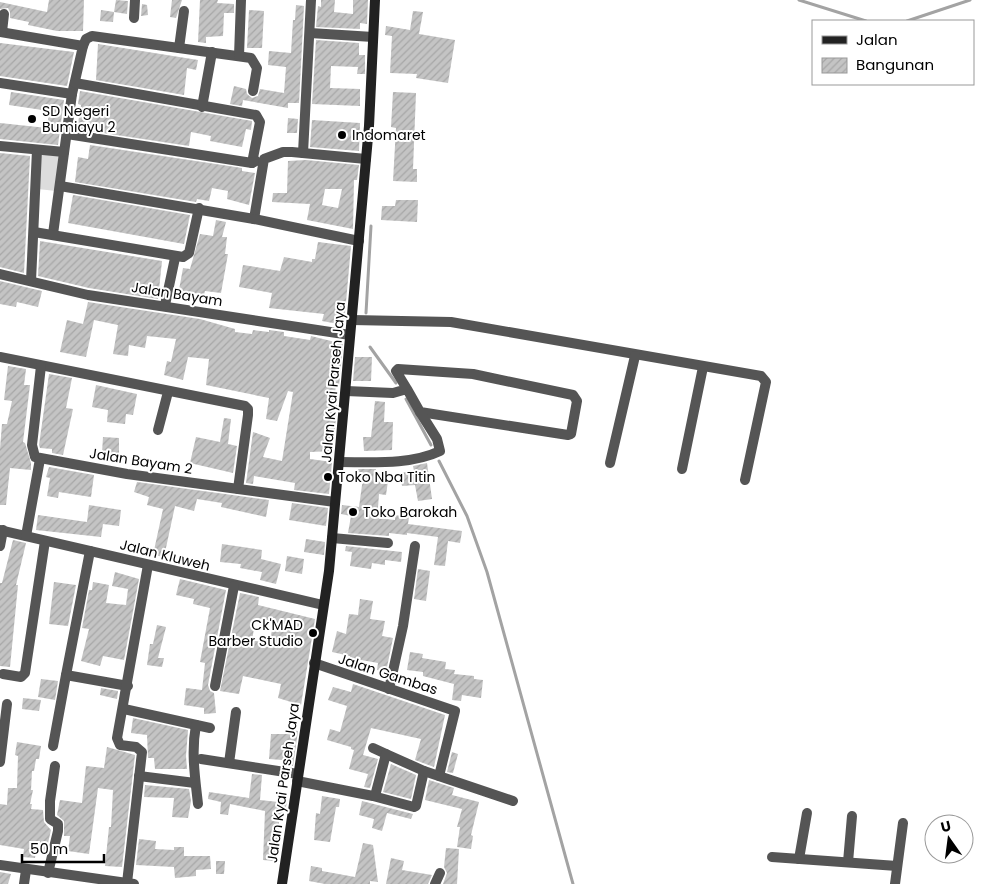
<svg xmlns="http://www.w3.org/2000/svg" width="994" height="884" font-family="Poppins,sans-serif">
<defs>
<pattern id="building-hatch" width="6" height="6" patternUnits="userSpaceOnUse" patternTransform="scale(1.25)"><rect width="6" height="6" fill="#c4c4c4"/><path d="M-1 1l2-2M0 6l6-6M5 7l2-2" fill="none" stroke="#a7a7a7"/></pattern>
</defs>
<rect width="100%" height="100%" fill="#fff"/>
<path fill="#dcdcdc" d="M 39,153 L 61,155 L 56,191 L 38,189 Z"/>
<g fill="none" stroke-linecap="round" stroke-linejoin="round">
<g stroke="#a3a3a3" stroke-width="3">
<path d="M 799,0 L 866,21"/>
<path d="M 907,21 L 970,0"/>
<path d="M 366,313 L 371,226"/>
<path d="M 370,347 L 396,383"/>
<path d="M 406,399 L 431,445"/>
<path d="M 439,461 L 467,516 L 487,572 L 573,884"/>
</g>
</g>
<g fill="url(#building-hatch)" fill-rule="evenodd">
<path d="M 49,0 L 84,0 L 83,31 L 57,31 L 28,25 L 29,22 L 10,18 L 10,12 L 8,8 L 0,9 L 0,2 L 47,12 Z"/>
<path d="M 116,0 L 128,1 L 127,14 L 114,12 Z"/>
<path d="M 172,0 L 182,0 L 176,18 L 170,17 Z"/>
<path d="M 200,0 L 218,0 L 217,3 L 234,4 L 234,13 L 224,13 L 223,36 L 206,37 L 206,43 L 198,42 Z"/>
<path d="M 321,0 L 335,0 L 334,12 L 353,14 L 353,0 L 368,0 L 367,24 L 360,23 L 360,29 L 316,27 L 318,6 L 321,7 Z"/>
<path d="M 142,4 L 147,5 L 148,15 L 141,16 Z"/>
<path d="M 296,5 L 304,6 L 299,103 L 288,103 L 288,108 L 243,100 L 242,106 L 230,104 L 234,86 L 246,89 L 247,94 L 252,98 L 258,96 L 260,89 L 284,93 L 286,67 L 268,65 L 269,51 L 291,53 L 293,20 L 295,20 Z"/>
<path d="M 101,10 L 114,12 L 113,22 L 100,21 Z"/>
<path d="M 249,10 L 264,11 L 262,48 L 247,48 Z"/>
<path d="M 413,11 L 423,12 L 419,34 L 455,40 L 448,83 L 416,78 L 417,74 L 390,73 L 392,36 L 385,35 L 386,26 L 410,30 Z"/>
<path d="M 316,40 L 359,43 L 359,55 L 365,55 L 365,74 L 357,74 L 358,67 L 331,66 L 330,88 L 360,89 L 360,106 L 312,104 Z"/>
<path d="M 0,43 L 74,52 L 67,86 L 0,76 Z"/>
<path d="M 98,44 L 198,60 L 196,70 L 187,68 L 184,95 L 96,80 Z"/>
<path d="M 80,91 L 252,121 L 251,130 L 246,129 L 242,147 L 210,141 L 211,136 L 191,132 L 189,146 L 77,129 L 81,105 L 78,104 Z"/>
<path d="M 11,92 L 64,100 L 58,145 L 0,139 L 0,123 L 47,128 L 49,111 L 9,105 Z"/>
<path d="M 393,92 L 416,93 L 413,169 L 417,169 L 417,182 L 393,181 L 396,128 L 391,127 Z"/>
<path d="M 288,118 L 298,119 L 297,133 L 287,133 Z"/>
<path d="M 312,120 L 360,123 L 359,151 L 310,147 Z"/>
<path d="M 90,145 L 242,168 L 242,171 L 255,173 L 249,205 L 227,199 L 228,191 L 212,188 L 209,201 L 197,199 L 196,202 L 75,182 L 78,157 L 88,159 Z"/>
<path d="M 0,153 L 30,156 L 24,273 L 0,267 Z"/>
<path d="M 306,160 L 359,165 L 357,180 L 354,180 L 353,229 L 307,220 L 310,204 L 272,202 L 273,193 L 287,193 L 288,161 ZM 325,189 L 342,189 L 338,208 L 322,205 Z"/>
<path d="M 73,195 L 190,215 L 184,244 L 68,223 Z"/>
<path d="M 396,200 L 418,200 L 417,222 L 381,220 L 382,206 L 395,206 Z"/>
<path d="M 216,220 L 226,222 L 222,237 L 227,237 L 225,254 L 228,254 L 221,293 L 205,291 L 204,295 L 179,290 L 183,268 L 190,269 L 200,234 L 213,236 Z"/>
<path d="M 40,241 L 162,261 L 158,299 L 89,288 L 38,276 Z"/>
<path d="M 318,242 L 351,246 L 344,325 L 322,321 L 324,314 L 269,308 L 272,293 L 239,287 L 243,265 L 280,271 L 284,257 L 312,262 L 312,259 L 315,259 Z"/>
<path d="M 0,281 L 42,291 L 38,307 L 17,302 L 16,307 L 0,304 Z"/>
<path d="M 88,302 L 200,319 L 235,329 L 235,332 L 252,334 L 253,330 L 269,332 L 269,330 L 284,332 L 284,336 L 310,340 L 311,336 L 343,344 L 339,386 L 336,386 L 333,405 L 337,405 L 333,451 L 310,452 L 310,459 L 332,462 L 329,494 L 294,490 L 295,483 L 254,476 L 253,484 L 246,483 L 253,432 L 270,438 L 263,457 L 282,461 L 293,392 L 288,391 L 277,421 L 266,419 L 269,398 L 206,385 L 209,359 L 188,357 L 183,380 L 164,375 L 167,361 L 171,362 L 176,339 L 147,336 L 145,348 L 129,345 L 128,356 L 113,354 L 118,325 L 94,320 L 86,357 L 60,352 L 67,320 L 83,324 Z"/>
<path d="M 355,357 L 372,357 L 371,381 L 353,381 Z"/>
<path d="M 8,366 L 26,369 L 24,385 L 30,385 L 23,442 L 25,443 L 31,463 L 31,470 L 10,468 L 6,505 L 0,505 L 0,449 L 2,424 L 7,424 L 12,401 L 4,400 Z"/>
<path d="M 49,374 L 72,378 L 66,408 L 73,409 L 63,455 L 52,453 L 52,449 L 40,448 L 39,445 Z"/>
<path d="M 96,385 L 137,394 L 133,415 L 126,414 L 125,424 L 107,422 L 108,410 L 92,407 Z"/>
<path d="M 375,401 L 385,402 L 384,422 L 393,422 L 392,450 L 364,451 L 363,437 L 371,437 Z"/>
<path d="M 224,418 L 231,419 L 228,444 L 237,446 L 233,473 L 190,463 L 196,437 L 220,442 Z"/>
<path d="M 103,437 L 119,438 L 119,454 L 102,453 Z"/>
<path d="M 427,463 L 432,499 L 418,501 L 415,485 L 402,486 L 400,473 L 414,471 L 413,466 Z"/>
<path d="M 49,467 L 94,475 L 91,497 L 59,492 L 58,498 L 47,496 L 50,478 L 46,477 Z"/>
<path d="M 358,469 L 376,469 L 375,479 L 388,481 L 386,495 L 379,494 L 378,508 L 364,510 L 377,512 L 376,518 L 395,520 L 395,515 L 409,517 L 408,524 L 462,531 L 460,543 L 448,541 L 445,566 L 434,565 L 438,537 L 407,533 L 407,535 L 389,533 L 389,536 L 348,533 L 351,516 L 341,514 L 342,505 L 359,507 L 363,478 L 357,477 Z"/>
<path d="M 137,482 L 269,500 L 266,517 L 221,507 L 222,503 L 197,499 L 194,511 L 175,506 L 164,557 L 153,555 L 163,509 L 147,505 L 149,497 L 134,492 Z"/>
<path d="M 292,503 L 328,508 L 326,526 L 289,520 Z"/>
<path d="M 89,505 L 121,510 L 119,526 L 103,524 L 101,537 L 36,530 L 38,515 L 87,522 Z"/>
<path d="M 306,539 L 325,542 L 324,555 L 304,552 Z"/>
<path d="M 13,540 L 26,543 L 16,585 L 18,585 L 10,667 L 0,666 L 0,583 L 2,583 Z"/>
<path d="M 222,544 L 262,550 L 261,559 L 281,564 L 276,584 L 260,580 L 262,572 L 240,568 L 241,564 L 220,562 Z"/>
<path d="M 346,546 L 402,552 L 401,562 L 385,560 L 385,565 L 372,563 L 371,569 L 350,566 L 352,552 L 345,551 Z"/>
<path d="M 287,556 L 304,559 L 302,574 L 285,571 Z"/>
<path d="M 418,569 L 430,571 L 426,601 L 414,599 Z"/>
<path d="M 115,572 L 139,579 L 124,660 L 103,656 L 100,666 L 81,661 L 89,629 L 82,628 L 89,590 L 92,590 L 93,582 L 109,585 L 106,603 L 126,605 L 128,589 L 112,586 Z"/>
<path d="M 180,579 L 226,590 L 208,685 L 210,691 L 214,693 L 216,713 L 204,714 L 204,708 L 184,705 L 186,688 L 202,690 L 205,663 L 200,662 L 210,608 L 193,604 L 194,599 L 176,595 Z"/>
<path d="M 54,582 L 76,585 L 68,626 L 49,624 Z"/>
<path d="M 240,593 L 259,597 L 258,605 L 315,619 L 301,705 L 291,704 L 291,702 L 278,698 L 281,684 L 243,676 L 239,694 L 220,691 ZM 256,618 L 274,621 L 269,644 L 252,640 Z"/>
<path d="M 360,599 L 373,601 L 370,619 L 385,621 L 382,636 L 393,638 L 386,672 L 377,670 L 378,663 L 350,658 L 350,656 L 332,652 L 337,631 L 346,634 L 349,614 L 358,615 Z"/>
<path d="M 157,625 L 166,627 L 158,658 L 164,658 L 162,667 L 147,665 L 150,644 L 153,644 Z"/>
<path d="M 410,652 L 423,654 L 422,658 L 446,662 L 445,669 L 455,670 L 454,674 L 474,676 L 474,679 L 483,680 L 481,698 L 462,695 L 461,701 L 452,700 L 454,684 L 423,676 L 423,672 L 407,670 Z"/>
<path d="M 41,679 L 58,681 L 55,700 L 38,697 Z"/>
<path d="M 353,684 L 445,715 L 434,767 L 415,760 L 421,739 L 371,728 L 363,755 L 378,759 L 370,788 L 364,787 L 368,774 L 349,769 L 354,750 L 351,749 L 351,747 L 327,740 L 330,729 L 340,732 L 347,706 L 328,700 L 333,687 L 351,692 Z"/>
<path d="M 101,688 L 118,691 L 117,699 L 100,695 Z"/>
<path d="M 23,698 L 41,700 L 39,711 L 22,709 Z"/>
<path d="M 133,718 L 188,730 L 186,756 L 187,769 L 155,769 L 154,758 L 148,758 L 147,735 L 131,733 Z"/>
<path d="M 289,730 L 298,731 L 293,766 L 282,764 L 282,760 L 269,759 L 271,734 L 288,734 Z"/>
<path d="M 17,742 L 41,746 L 39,759 L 36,759 L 34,771 L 32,771 L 31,790 L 33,790 L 30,804 L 32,804 L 31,809 L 43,810 L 44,822 L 51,830 L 46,852 L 36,850 L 35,858 L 23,857 L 24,849 L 0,845 L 0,804 L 7,805 L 8,788 L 17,788 L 18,756 L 15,755 Z"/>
<path d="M 107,747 L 135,755 L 122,867 L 105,866 L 109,827 L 111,827 L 113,790 L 98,788 L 89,854 L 68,851 L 70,836 L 64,836 L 64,821 L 57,815 L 60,800 L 82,803 L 86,766 L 104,768 Z"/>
<path d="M 452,752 L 458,754 L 453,773 L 447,772 Z"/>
<path d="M 391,764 L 416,775 L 411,799 L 383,792 Z"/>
<path d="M 252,774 L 262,775 L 260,800 L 287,803 L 282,821 L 279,821 L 279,847 L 275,847 L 274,861 L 263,860 L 265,811 L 230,804 L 228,815 L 220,814 L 221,802 L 208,799 L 209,792 L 249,798 Z"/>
<path d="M 429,780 L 454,788 L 452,795 L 479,802 L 471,835 L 473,836 L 471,849 L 457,847 L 460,827 L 457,827 L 462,809 L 425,800 Z"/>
<path d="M 145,785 L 189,789 L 191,801 L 188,818 L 172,817 L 174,798 L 144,797 Z"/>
<path d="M 322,796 L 340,799 L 339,807 L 336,807 L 330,842 L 314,840 L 316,813 L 320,814 Z"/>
<path d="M 362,801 L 413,814 L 411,819 L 387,813 L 382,831 L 372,828 L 374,819 L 359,815 Z"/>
<path d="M 139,839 L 156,841 L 155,849 L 174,850 L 174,847 L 184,847 L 184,856 L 210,856 L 211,869 L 196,870 L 196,876 L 175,878 L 174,867 L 136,865 Z"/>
<path d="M 363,843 L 373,845 L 378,882 L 370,881 L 370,884 L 325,884 L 309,881 L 311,866 L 322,868 L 322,871 L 355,877 Z"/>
<path d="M 446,848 L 459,849 L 457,884 L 443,884 L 447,873 L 444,867 Z"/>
<path d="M 391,858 L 404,861 L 402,870 L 432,875 L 428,884 L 386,884 Z"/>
<path d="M 216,861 L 225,861 L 224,874 L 216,874 Z"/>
<path d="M 0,872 L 11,874 L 8,884 L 0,884 Z"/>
</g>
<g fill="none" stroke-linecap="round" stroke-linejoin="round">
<g stroke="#555" stroke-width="10">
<path d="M 134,18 L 135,0"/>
<path d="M 0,32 L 83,46 L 72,94 L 53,234"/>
<path d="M 2,32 L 4,14"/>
<path d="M 310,33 L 373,37"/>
<path d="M 83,46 L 86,39 L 92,36 L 251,58 L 257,68 L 253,91"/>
<path d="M 179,48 L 184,11"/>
<path d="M 239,56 L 241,0"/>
<path d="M 0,83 L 72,94"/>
<path d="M 75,83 L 256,115 L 260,122 L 252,163"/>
<path d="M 202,107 L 212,52"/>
<path d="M 67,134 L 252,163 L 256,161"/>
<path d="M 0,146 L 64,152"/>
<path d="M 303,153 L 311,0"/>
<path d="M 60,186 L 254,219 L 264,159 L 283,152 L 292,152 L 366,159"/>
<path d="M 254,219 L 359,241"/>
<path d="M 34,232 L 183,257 L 189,253 L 199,208"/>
<path d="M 0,274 L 88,295 L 350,335"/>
<path d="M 31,281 L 37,150"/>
<path d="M 165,305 L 175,258"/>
<path d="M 352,320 L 451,322 L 761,376 L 766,382 L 745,480"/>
<path d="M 0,357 L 245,406 L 248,409 L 248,415 L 238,489"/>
<path d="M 41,366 L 32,445 L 35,457 L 127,474 L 335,502"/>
<path d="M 346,391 L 393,393 L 407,389 L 396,371 L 398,369 L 473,374 L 573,395 L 577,401 L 571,434 L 568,435 L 420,412 L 407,389"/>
<path d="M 158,430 L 168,392"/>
<path d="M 340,462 C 372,462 411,465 440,451 L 437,439 L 420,412"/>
<path d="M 610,463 L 635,356"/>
<path d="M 682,469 L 703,367"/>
<path d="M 0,530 L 323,605"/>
<path d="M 26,536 L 40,459"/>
<path d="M 332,538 L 388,543"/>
<path d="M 0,546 L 3,530"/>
<path d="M 90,551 L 66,675 L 128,686"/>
<path d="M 314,663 L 455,711 L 439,776"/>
<path d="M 3,674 L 21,677 L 25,673 L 45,541"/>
<path d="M 215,686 L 234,586"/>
<path d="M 389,689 L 403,626 L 415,546"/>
<path d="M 124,709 L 210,728"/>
<path d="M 196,725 C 191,752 195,777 198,804"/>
<path d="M 53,746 L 66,675"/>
<path d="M 373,748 L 386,754"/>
<path d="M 201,759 L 298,774"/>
<path d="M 0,762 L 7,704"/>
<path d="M 229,763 L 236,712"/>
<path d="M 139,776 L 195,783"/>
<path d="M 297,781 L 373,796 L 414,807 L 416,806 L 424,771"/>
<path d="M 375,796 L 386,754 L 424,771 L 513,801"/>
<path d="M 772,857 L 897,866"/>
<path d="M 799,859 L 807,813"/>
<path d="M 848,862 L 852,816"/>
<path d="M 0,865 L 134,884"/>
<path d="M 48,873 L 58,831 L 58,824 L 50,819 L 50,801 L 55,766"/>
<path d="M 127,883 L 142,752 L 136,747 L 120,745 L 117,738 L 148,565"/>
<path d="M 24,884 L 26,870"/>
<path d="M 435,884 L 440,873"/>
<path d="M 895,884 L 903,823"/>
</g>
<path stroke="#222" stroke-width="10" d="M 282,884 L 329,571 L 369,126 L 375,0"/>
</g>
<g fill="#000" stroke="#fff" stroke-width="2">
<circle cx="32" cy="119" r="5"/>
<circle cx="342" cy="135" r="5"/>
<circle cx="328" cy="477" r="5"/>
<circle cx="353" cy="512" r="5"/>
<circle cx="313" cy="633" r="5"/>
</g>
<g text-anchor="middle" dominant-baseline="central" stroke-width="4" stroke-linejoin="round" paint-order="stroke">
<g font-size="14" fill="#000" stroke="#fff" text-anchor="start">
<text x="42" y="111">SD Negeri<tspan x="42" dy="16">Bumiayu 2</tspan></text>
<text x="352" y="135">Indomaret</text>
<text x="338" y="477">Toko Nba Titin</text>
<text x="363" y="512">Toko Barokah</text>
<text x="303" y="625" text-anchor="end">Ck'MAD<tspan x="303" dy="16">Barber Studio</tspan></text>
</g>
<g font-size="14" fill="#000" stroke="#fff">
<text transform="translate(177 294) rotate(9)">Jalan Bayam</text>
<text transform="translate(333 382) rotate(-85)">Jalan Kyai Parseh Jaya</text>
<text transform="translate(141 461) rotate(9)">Jalan Bayam 2</text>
<text transform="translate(165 555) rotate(14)">Jalan Kluweh</text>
<text transform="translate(388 674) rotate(18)">Jalan Gambas</text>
<text transform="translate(283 783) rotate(-82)">Jalan Kyai Parseh Jaya</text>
</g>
</g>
<rect x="812" y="20" width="162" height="65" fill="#ffffff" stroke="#999999"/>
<rect x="822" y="36" width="25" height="8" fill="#222222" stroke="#999999"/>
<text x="856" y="45" font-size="15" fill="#000000">Jalan</text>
<rect x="822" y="58" width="25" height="15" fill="url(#building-hatch)" stroke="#999999"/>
<text x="856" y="70" font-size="15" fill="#000000">Bangunan</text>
<g transform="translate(949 839) rotate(346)"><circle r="24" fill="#ffffff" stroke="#999999"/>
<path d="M0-4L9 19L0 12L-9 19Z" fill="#000000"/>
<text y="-8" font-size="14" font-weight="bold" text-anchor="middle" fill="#000000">U</text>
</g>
<path d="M22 854v8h82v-8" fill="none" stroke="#000000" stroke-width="2.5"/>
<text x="30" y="854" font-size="15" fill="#000000" stroke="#ffffff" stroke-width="4" paint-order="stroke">50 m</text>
</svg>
